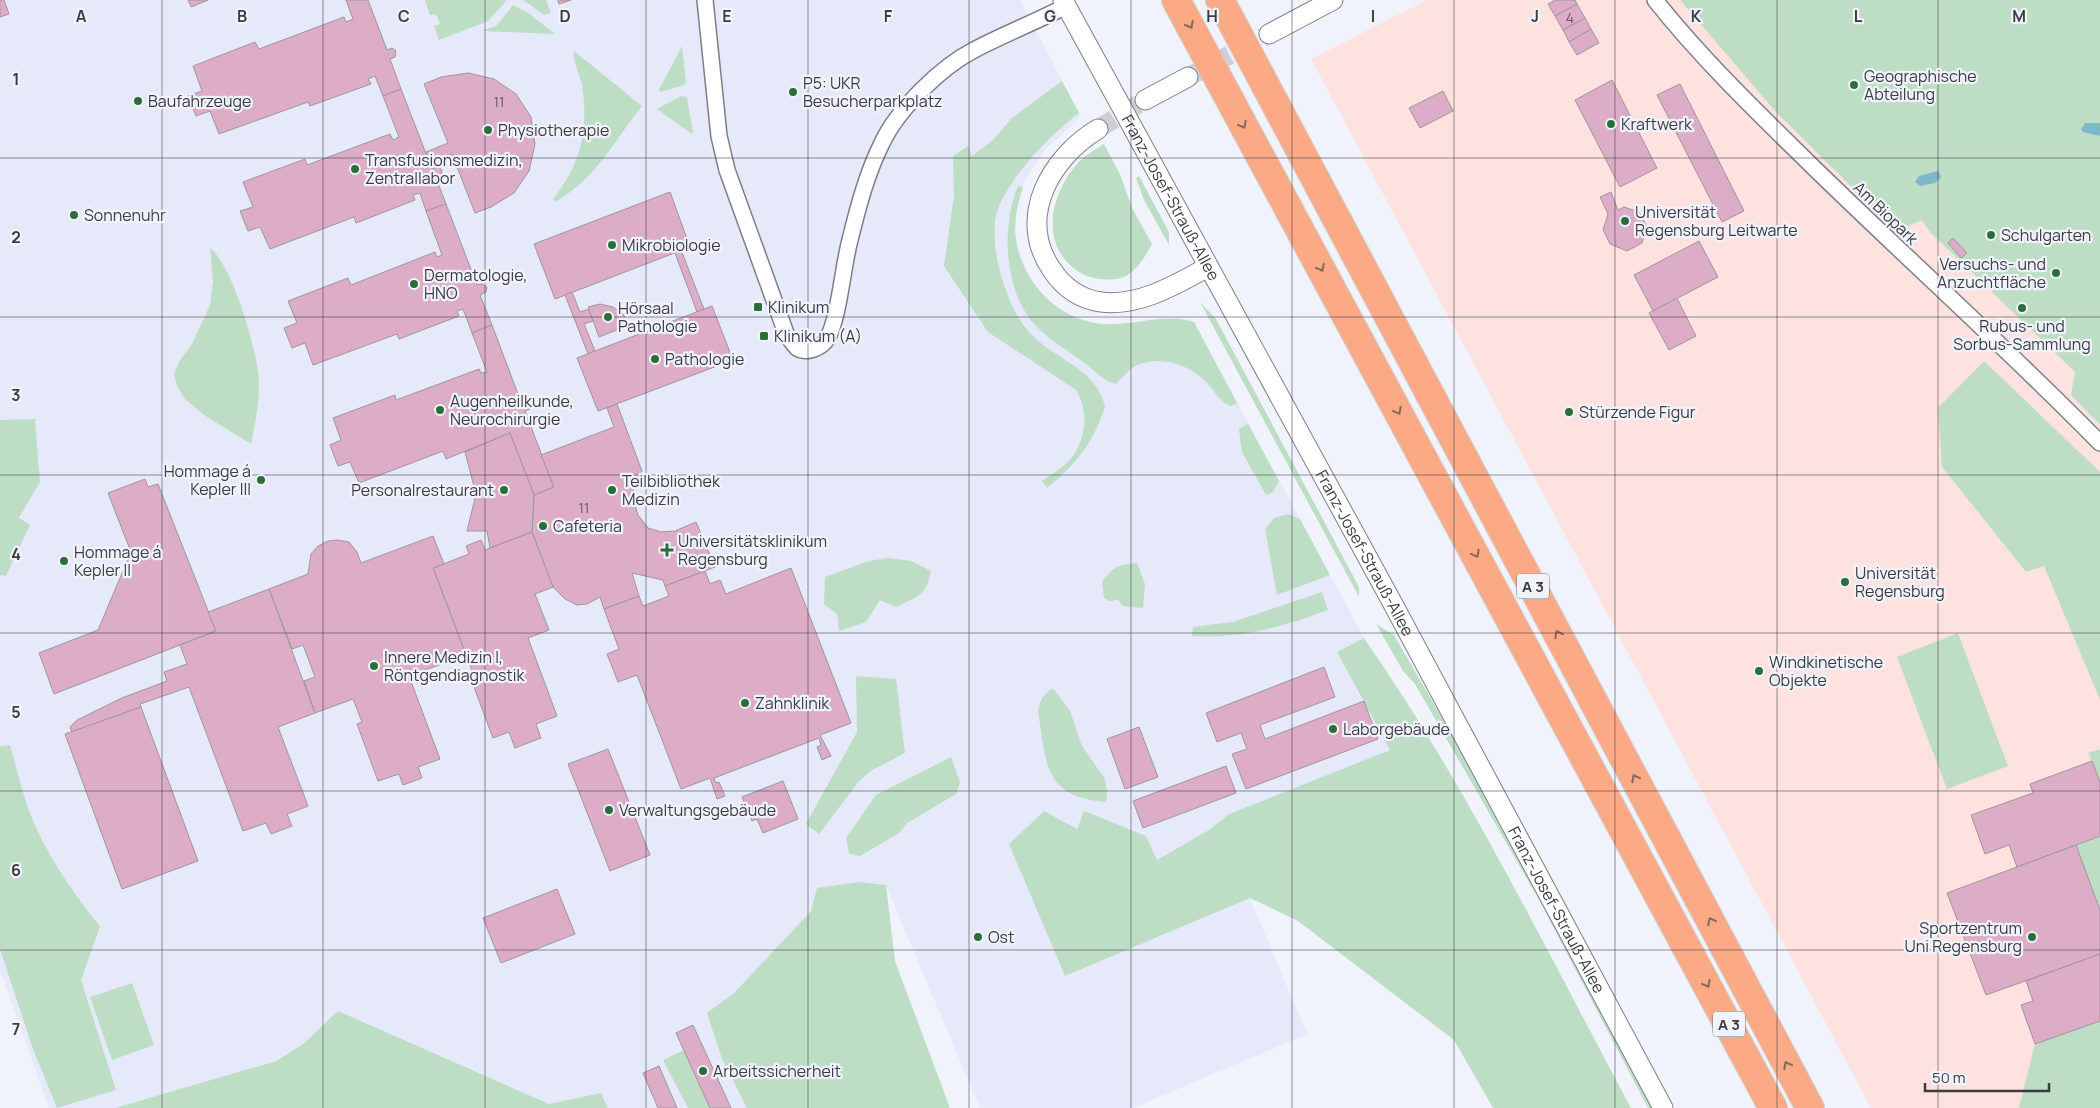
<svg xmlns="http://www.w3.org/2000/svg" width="2100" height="1108" font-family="Manrope,sans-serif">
<rect width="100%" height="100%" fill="#f1f3fc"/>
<path fill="#e5e9f9" d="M 0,0 L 1020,0 L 1081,117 L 1043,152 L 1025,180 L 1017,205 L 1015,230 L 1019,250 L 1025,267 L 1035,286 L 1050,303 L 1065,313 L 1086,321 L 1103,324 L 1126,324 L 1160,318 L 1181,318 L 1194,322 L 1364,638 L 1337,652 L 1390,750 L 1229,814 L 1209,830 L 1157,860 L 1084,812 L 1077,829 L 1065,976 L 1250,898 L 1307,1034 L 1133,1108 L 980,1108 L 886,886 L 859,882 L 818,888 L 811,911 L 734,993 L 707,1013 L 722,1059 L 747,1108 L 713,1108 L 664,1060 L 688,1108 L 608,1108 L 601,1093 L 549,1104 L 338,1011 L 302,1045 L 276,1061 L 115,1108 L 49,1108 L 0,970 L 0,575 L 6,576 L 29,525 L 19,519 L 40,482 L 35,419 L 0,420 Z"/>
<path fill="#fde2e0" d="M 1427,0 L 2100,0 L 2100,1108 L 1871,1108 L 1311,59 Z"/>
<g fill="#beddc5">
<path d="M 425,0 L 504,0 L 506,1 L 488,21 L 439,40 L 434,26 L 440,24 L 436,14 L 430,15 Z"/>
<path d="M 523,0 L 546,0 L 551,13 L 544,15 Z"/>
<path d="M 1680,0 L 2100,0 L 2100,425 L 2071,395 L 2075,372 L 1930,232 L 1922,220 L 1896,231 L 1776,112 Z"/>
<path d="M 513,5 L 527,12 L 555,34 L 482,31 L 496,26 Z"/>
<path d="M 682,46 L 686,82 L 684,85 L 660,92 L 659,90 Z"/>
<path d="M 574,51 L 642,106 C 612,143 599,176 555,202 L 553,199 C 581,165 589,128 582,85 C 580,75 572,61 574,51 Z"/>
<path d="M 1062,81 L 1079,113 C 1052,133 998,187 995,222 C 993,242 997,265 1004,285 C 1011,306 1020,325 1037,340 C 1062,361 1096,371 1105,406 C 1095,441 1075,465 1047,488 L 1042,481 C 1052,474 1066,466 1073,456 C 1087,436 1088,410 1076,390 L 988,332 L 944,266 L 954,196 L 953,156 L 968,146 L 972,156 L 993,140 L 1012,118 Z"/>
<path d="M 681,96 L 687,97 L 693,132 L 692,134 L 657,109 Z"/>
<path d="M 1104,144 L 1120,174 L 1132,208 L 1152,244 C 1146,255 1140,266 1129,274 C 1121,280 1110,280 1100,279 C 1087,278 1075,271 1067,262 C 1041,234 1054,190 1077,164 C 1084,156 1095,150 1104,144 Z"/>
<path d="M 1139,176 L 1169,232 L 1169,245 L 1144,200 L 1136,178 Z"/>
<path d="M 1018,186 L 1023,187 C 1019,201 1015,214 1015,229 C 1016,276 1056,321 1103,324 C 1134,326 1163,313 1194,322 L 1237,403 L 1231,406 C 1220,403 1215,391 1207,383 C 1190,365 1164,356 1140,364 C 1130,367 1123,377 1116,384 C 1101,380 1093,368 1079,359 C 1064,348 1047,338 1034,324 C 1004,289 1001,227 1018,186 Z"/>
<path d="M 210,248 C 232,264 259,355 259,383 C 259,404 255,424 251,444 L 204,415 L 185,399 L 177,386 L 174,374 L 180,360 L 192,344 L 210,305 L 213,281 Z"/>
<path d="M 1200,302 L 1216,319 L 1359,587 L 1359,597 Z"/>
<path d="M 1984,361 L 2100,472 L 2100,700 L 2044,566 L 2026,572 L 1942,467 L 1938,408 Z"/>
<path d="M 35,419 L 40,482 L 19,518 L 30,525 L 6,576 L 0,575 L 0,420 Z"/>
<path d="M 1248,424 L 1279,481 L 1273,492 L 1266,495 L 1242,452 L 1239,429 Z"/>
<path d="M 1288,514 L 1300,519 L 1330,575 L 1277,595 L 1265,529 L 1274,518 Z"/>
<path d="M 888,558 L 911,561 L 931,571 C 927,595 917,597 896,607 L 880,600 L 866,622 L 839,631 L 837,614 L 824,604 L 825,577 L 869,561 Z"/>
<path d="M 1137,563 L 1145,584 L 1143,608 L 1123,606 L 1118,600 L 1109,601 L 1104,598 L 1102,582 C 1114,566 1117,565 1137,563 Z"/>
<path d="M 1322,592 L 1328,610 C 1283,627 1241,639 1192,636 L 1193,627 L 1233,622 Z"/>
<path d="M 1376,624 L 1394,635 L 1486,794 L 1657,1108 L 1648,1108 L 1539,900 L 1415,684 L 1403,671 Z"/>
<path d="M 1958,633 L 2008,766 L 1947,789 L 1897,657 Z"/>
<path d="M 1364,638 C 1467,786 1546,950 1631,1108 L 1493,1108 L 1454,1040 L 1298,921 L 1250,898 L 1065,976 L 1009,844 L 1044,811 L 1077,829 L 1084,811 L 1146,836 L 1157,860 L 1209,830 L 1229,814 L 1390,750 L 1337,652 Z"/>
<path d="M 856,676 L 896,679 L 905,753 L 872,770 L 859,781 L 819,834 L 806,824 L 857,732 Z"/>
<path d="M 1053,688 L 1070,711 L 1082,746 L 1105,779 L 1107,791 L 1106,802 C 1042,797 1047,762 1038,712 C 1039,701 1044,693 1053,688 Z"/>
<path d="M 10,745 C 16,766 21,788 28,808 C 44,851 71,891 100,926 L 81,980 L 116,1090 L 57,1108 L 33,1049 L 0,949 L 0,746 Z"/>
<path d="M 2100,749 L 2100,1108 L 2019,1108 L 2035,1044 L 2021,1005 L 2033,1001 L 2026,981 L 1986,995 L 1947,893 L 2017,867 L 2009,845 L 1985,854 L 1971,815 L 2033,793 L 2030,784 L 2092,761 L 2088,753 Z"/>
<path d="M 951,757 L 960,782 L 956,794 L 907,823 L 899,833 L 860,856 L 849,854 L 846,838 L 876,795 Z"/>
<path d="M 859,882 L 886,885 L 895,961 L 950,1108 L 747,1108 L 722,1059 L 707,1013 L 734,993 L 811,911 L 817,888 Z"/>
<path d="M 132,983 L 154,1045 L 112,1060 L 90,997 Z"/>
<path d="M 338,1011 L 549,1104 L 601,1093 L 608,1108 L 115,1108 L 276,1061 L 302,1045 Z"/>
<path d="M 684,1050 L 713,1108 L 688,1108 L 663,1060 Z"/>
</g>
<g fill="#7fb7cd">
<path d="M 2085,123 L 2100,123 L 2100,136 L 2083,132 L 2081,129 Z"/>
<path d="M 1938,171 L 1941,177 L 1935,183 L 1920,186 L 1915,182 L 1919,176 Z"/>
</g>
<g fill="#ddadc8" stroke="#9f969b">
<path d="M 0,0 L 4,0 L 9,14 L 0,17 Z"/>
<path d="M 188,0 L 208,0 L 191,7 Z"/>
<path d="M 346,0 L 368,0 L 387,50 L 392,48 L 396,51 L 395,57 L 390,59 L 401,89 L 383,96 L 375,76 L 368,79 L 371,84 L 310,106 L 308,102 L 219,134 L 210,111 L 196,116 L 188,96 L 202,91 L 193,66 L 255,42 L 259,49 L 344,17 L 346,22 L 353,19 Z"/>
<path d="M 558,0 L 571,0 L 559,4 Z"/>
<path d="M 1555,0 L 1575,0 L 1577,4 L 1555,16 L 1548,4 Z"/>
<path d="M 1577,4 L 1585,18 L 1563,30 L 1555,16 Z"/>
<path d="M 1585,18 L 1591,29 L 1569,42 L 1563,30 Z"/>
<path d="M 1591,29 L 1599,43 L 1577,55 L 1569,42 Z"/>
<path d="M 468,73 L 494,79 L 516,94 L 531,117 L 535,144 L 529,171 L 514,193 L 491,207 L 475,213 L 452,154 L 430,162 L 426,152 L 448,143 L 424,84 L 441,77 Z"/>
<path d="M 1612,80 L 1657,168 L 1620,187 L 1575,100 Z"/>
<path d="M 1680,84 L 1744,211 L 1722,222 L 1657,95 Z"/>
<path d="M 401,89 L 432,169 L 438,167 L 442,170 L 441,176 L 436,178 L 446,204 L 426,211 L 420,193 L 413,195 L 415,200 L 356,223 L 354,217 L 270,249 L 260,227 L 248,231 L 240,211 L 253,207 L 243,182 L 305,159 L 307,165 L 390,134 L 393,140 L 399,137 L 383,96 Z"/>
<path d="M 1443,91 L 1453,111 L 1420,128 L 1409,108 Z"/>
<path d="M 670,192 L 690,247 L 555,299 L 534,244 Z"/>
<path d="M 1611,192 L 1618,210 L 1624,207 L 1639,212 L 1647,227 L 1642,243 L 1627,251 L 1610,244 L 1603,230 L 1608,214 L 1600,197 Z"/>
<path d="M 446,204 L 477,285 L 482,284 L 487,287 L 486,292 L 480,295 L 492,325 L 472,333 L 463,309 L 457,311 L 459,316 L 399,339 L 397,334 L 313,365 L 305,343 L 292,348 L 284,328 L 297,323 L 288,301 L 348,278 L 351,285 L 435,252 L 437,257 L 442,255 L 426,211 Z"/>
<path d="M 1953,238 L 1967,253 L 1961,258 L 1948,243 Z"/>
<path d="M 1699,241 L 1718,277 L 1653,311 L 1634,275 Z"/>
<path d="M 681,250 L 704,309 L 697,312 L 675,253 Z"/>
<path d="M 572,292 L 580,312 L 589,309 L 593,321 L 584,324 L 595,351 L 588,354 L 565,295 Z"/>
<path d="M 1677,298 L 1696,336 L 1669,350 L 1649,313 Z"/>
<path d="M 600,304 L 613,307 L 623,314 L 629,325 L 599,337 L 588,307 Z"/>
<path d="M 712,306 L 733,360 L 598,411 L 577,358 Z"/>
<path d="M 492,325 L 521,402 L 526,400 L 531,403 L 530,409 L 525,411 L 554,487 L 534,495 L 510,433 L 446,459 L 443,451 L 359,483 L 350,462 L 338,466 L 330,445 L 341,440 L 333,418 L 395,395 L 396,400 L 479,369 L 481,373 L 487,372 L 472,333 Z"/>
<path d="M 617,404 L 642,471 L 634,483 L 633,498 L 638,515 L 648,528 L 661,532 L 675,531 L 696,522 L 715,567 L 665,586 L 663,580 L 632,573 L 639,596 L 604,609 L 600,597 L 587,604 L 577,605 L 565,599 L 553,587 L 532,532 L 534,495 L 554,487 L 541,455 L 614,427 L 607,408 Z"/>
<path d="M 510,433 L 534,495 L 532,532 L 490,548 L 487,531 L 467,531 L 476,494 L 465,452 Z"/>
<path d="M 145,479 L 148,487 L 158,484 L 216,631 L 54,694 L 39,653 L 98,630 L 131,552 L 108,493 Z"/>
<path d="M 532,532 L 553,587 L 535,594 L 549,630 L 528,638 L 557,716 L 536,724 L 541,738 L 515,748 L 509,732 L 493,738 L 471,679 L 475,678 L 433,568 L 469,554 L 466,546 L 481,540 L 485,550 Z"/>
<path d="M 433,536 L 444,564 L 433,568 L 466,655 L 409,676 L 440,759 L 418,767 L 422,778 L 403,785 L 399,774 L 378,781 L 357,724 L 362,722 L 353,699 L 315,713 L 304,681 L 315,677 L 303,645 L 292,649 L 269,589 L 308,574 L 311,554 L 318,546 L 328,541 L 337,540 L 349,542 L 357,552 L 361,563 Z"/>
<path d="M 791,568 L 851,723 L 820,735 L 831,756 L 822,760 L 817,747 L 821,745 L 819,738 L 714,778 L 716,783 L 719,782 L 725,796 L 717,799 L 710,778 L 681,789 L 637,675 L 618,682 L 607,654 L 619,649 L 604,609 L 639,596 L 643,606 L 669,596 L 665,586 L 705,571 L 710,584 L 720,580 L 726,594 Z"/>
<path d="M 269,589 L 315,713 L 278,727 L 308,806 L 287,814 L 292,826 L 271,834 L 266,823 L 243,831 L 189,687 L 140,704 L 141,707 L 72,732 L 70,727 L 77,720 L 122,698 L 167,681 L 164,672 L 187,664 L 180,645 L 216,631 L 208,612 Z"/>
<path d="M 1324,667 L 1335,697 L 1260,725 L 1265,739 L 1364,701 L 1378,739 L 1246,789 L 1232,754 L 1247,749 L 1241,733 L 1217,742 L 1206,713 Z"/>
<path d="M 141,707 L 198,861 L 122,889 L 65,734 Z"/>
<path d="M 1139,727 L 1158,777 L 1125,789 L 1107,739 Z"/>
<path d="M 608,749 L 650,855 L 610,871 L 568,764 Z"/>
<path d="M 2092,761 L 2100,782 L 2100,836 L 2017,867 L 2009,845 L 1985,854 L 1971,815 L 2033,793 L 2030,784 Z"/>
<path d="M 1226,766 L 1236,793 L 1143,828 L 1133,801 Z"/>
<path d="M 783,781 L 798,819 L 763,833 L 757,819 L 752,821 L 742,797 Z"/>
<path d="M 2076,845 L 2100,910 L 2100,954 L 1986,995 L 1947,893 Z"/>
<path d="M 557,889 L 575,934 L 501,963 L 483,918 Z"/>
<path d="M 2100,954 L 2100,1021 L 2035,1044 L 2021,1005 L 2033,1001 L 2026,981 Z"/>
<path d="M 693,1025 L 731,1108 L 710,1108 L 676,1033 Z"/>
<path d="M 659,1066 L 677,1108 L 658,1108 L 643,1073 Z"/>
</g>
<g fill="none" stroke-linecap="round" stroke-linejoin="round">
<g stroke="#cdced6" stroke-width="19" stroke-dasharray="19 9" stroke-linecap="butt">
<path d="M 1188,77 L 1269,34"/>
<path d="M 1098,129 L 1145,100"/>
</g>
<defs>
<g id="minor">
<path d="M 705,0 L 719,136 L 727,170 L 787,336 C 790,339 794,345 797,348 C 807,354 821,348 827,339 C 839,319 843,265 850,240 C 858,207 867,173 882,143 C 898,109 941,67 974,50 C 1004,34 1036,22 1066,6"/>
<path d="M 1655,0 C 1701,58 1756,111 1808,162 C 1905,257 2006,347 2100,443"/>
</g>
<g id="tertiary">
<path id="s1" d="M 1063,0 L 1393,604 L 1663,1108"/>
<path d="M 1269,34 L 1333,0"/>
<path d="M 1145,100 L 1188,77"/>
<path d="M 1098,129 C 1050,158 1016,218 1052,270 C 1064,288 1079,299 1101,302 C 1139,307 1177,284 1208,267"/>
</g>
<g id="motorway">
<path d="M 1176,0 L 1773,1108"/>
<path d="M 1220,0 L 1810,1108"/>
</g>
</defs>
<use href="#minor" stroke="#7d7f87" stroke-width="18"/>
<use href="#tertiary" stroke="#7d7f87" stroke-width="21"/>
<use href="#motorway" stroke="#d0d0d1" stroke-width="30"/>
<use href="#minor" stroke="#fff" stroke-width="15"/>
<use href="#tertiary" stroke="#fff" stroke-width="19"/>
<use href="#motorway" stroke="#fca986" stroke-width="28"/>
</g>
<defs><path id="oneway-chevron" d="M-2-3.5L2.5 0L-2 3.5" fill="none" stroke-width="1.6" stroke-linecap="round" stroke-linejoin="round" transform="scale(1.25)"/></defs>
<g stroke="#88685b">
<use href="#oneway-chevron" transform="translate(1190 25) rotate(62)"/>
<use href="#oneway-chevron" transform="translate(1243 125) rotate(62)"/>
<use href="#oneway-chevron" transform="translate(1321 268) rotate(62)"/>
<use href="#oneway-chevron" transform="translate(1398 411) rotate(62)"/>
<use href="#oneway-chevron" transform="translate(1476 554) rotate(62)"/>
<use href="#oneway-chevron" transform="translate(1558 634) rotate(-118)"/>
<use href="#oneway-chevron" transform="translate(1635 778) rotate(-118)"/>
<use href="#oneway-chevron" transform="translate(1711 921) rotate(-118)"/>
<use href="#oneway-chevron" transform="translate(1707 984) rotate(62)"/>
<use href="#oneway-chevron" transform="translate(1787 1065) rotate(-118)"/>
</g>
<path fill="none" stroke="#3b3c3f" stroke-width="1" stroke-opacity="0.55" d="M 162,0 L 162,1108M 323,0 L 323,1108M 485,0 L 485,1108M 646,0 L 646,1108M 808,0 L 808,1108M 969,0 L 969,1108M 1131,0 L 1131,1108M 1292,0 L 1292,1108M 1454,0 L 1454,1108M 1615,0 L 1615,1108M 1777,0 L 1777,1108M 1938,0 L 1938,1108M 0,158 L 2100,158M 0,317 L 2100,317M 0,475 L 2100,475M 0,633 L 2100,633M 0,791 L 2100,791M 0,950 L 2100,950"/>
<g fill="#2a6e3a" stroke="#f1f3fc" stroke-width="2">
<circle cx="1854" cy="85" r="5"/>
<circle cx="793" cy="92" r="5"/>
<circle cx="138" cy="101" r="5"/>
<circle cx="1611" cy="124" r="5"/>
<circle cx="488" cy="130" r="5"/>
<circle cx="355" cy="169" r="5"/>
<circle cx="74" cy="215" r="5"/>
<circle cx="1625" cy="221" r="5"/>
<circle cx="1991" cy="235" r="5"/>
<circle cx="612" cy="245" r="5"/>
<circle cx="2056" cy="273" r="5"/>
<circle cx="414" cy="284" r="5"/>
<rect x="753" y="302" width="10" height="10" rx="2.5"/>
<circle cx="2022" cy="308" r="5"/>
<circle cx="608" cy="317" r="5"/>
<rect x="759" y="331" width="10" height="10" rx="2.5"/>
<circle cx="655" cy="359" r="5"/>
<circle cx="440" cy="410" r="5"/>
<circle cx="1569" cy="412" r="5"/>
<circle cx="261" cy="480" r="5"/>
<circle cx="504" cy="490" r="5"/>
<circle cx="612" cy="490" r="5"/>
<circle cx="543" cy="526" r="5"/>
<path d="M664.5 542.5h5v5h5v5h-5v5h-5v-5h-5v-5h5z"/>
<circle cx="64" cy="561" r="5"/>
<circle cx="1845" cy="582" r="5"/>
<circle cx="374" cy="666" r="5"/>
<circle cx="1759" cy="671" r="5"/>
<circle cx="745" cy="703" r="5"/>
<circle cx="1333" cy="729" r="5"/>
<circle cx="609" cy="810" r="5"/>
<circle cx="978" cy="937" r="5"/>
<circle cx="2032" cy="937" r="5"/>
<circle cx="703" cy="1071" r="5"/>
</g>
<g text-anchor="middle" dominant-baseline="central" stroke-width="4.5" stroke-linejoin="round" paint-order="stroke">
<g font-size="14" fill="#645861">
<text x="1570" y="17">4</text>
<text x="499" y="101">11</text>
<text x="584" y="507">11</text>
</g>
<g fill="#f1f3fc" stroke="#727378" stroke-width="1">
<rect x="1517" y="573.5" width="32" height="25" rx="4"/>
<rect x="1713" y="1011.5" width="32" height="25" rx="4"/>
</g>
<g font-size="15" font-weight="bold" fill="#3b3c3f">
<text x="1533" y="586">A 3</text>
<text x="1729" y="1024">A 3</text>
</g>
<g font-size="16" fill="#3b3c3f" stroke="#f1f3fc" text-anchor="start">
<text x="1864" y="76">Geographische<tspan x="1864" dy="18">Abteilung</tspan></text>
<text x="803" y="83">P5: UKR<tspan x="803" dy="18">Besucherparkplatz</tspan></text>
<text x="148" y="101">Baufahrzeuge</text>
<text x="1621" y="124">Kraftwerk</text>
<text x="498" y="130">Physiotherapie</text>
<text x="365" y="160">Transfusionsmedizin,<tspan x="365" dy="18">Zentrallabor</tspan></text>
<text x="1635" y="212">Universität<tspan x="1635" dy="18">Regensburg Leitwarte</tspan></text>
<text x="84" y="215">Sonnenuhr</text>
<text x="2001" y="235">Schulgarten</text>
<text x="622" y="245">Mikrobiologie</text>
<text x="2046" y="264" text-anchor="end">Versuchs- und<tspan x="2046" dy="18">Anzuchtfläche</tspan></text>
<text x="424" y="275">Dermatologie,<tspan x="424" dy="18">HNO</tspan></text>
<text x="768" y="307">Klinikum</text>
<text x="618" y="308">Hörsaal<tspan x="618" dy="18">Pathologie</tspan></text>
<text x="2022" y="326" text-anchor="middle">Rubus- und<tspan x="2022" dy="18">Sorbus-Sammlung</tspan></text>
<text x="774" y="336">Klinikum (A)</text>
<text x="665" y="359">Pathologie</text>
<text x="450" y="401">Augenheilkunde,<tspan x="450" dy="18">Neurochirurgie</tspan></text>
<text x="1579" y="412">Stürzende Figur</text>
<text x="251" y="471" text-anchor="end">Hommage á<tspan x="251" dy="18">Kepler III</tspan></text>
<text x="622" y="481">Teilbibliothek<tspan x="622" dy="18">Medizin</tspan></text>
<text x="494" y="490" text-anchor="end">Personalrestaurant</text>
<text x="553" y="526">Cafeteria</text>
<text x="678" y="541">Universitätsklinikum<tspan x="678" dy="18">Regensburg</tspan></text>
<text x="74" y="552">Hommage á<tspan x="74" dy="18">Kepler II</tspan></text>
<text x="1855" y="573">Universität<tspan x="1855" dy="18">Regensburg</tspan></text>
<text x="384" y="657">Innere Medizin I,<tspan x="384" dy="18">Röntgendiagnostik</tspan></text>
<text x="1769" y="662">Windkinetische<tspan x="1769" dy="18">Objekte</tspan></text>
<text x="755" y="703">Zahnklinik</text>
<text x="1343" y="729">Laborgebäude</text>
<text x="619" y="810">Verwaltungsgebäude</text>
<text x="2022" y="928" text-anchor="end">Sportzentrum<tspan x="2022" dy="18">Uni Regensburg</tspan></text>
<text x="988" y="937">Ost</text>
<text x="713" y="1071">Arbeitssicherheit</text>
</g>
<g font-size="16" fill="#3b3c3f" stroke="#f1f3fc">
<text stroke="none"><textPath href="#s1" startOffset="225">Franz-Josef-Strauß-Allee</textPath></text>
<text transform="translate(1886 213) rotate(44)">Am Biopark</text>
<text stroke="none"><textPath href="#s1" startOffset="630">Franz-Josef-Strauß-Allee</textPath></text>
<text stroke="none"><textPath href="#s1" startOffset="1035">Franz-Josef-Strauß-Allee</textPath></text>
</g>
</g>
<g font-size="16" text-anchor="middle" font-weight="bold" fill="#3b3c3f" stroke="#f1f3fc" stroke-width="4.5" stroke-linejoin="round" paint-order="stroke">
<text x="81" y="22">A</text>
<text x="242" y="22">B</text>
<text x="404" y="22">C</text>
<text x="565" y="22">D</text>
<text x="727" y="22">E</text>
<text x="888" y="22">F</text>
<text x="1050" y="22">G</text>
<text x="1212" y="22">H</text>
<text x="1373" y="22">I</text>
<text x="1535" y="22">J</text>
<text x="1696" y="22">K</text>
<text x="1858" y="22">L</text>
<text x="2019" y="22">M</text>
<text x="16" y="85">1</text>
<text x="16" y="243">2</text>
<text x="16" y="401">3</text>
<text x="16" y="560">4</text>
<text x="16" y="718">5</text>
<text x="16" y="876">6</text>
<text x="16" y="1035">7</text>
</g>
<path d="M1925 1083v8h124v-8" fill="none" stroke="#3b3c3f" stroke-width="2.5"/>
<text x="1932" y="1083" font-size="15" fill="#3b3c3f" stroke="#f1f3fc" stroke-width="4" paint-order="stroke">50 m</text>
</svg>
